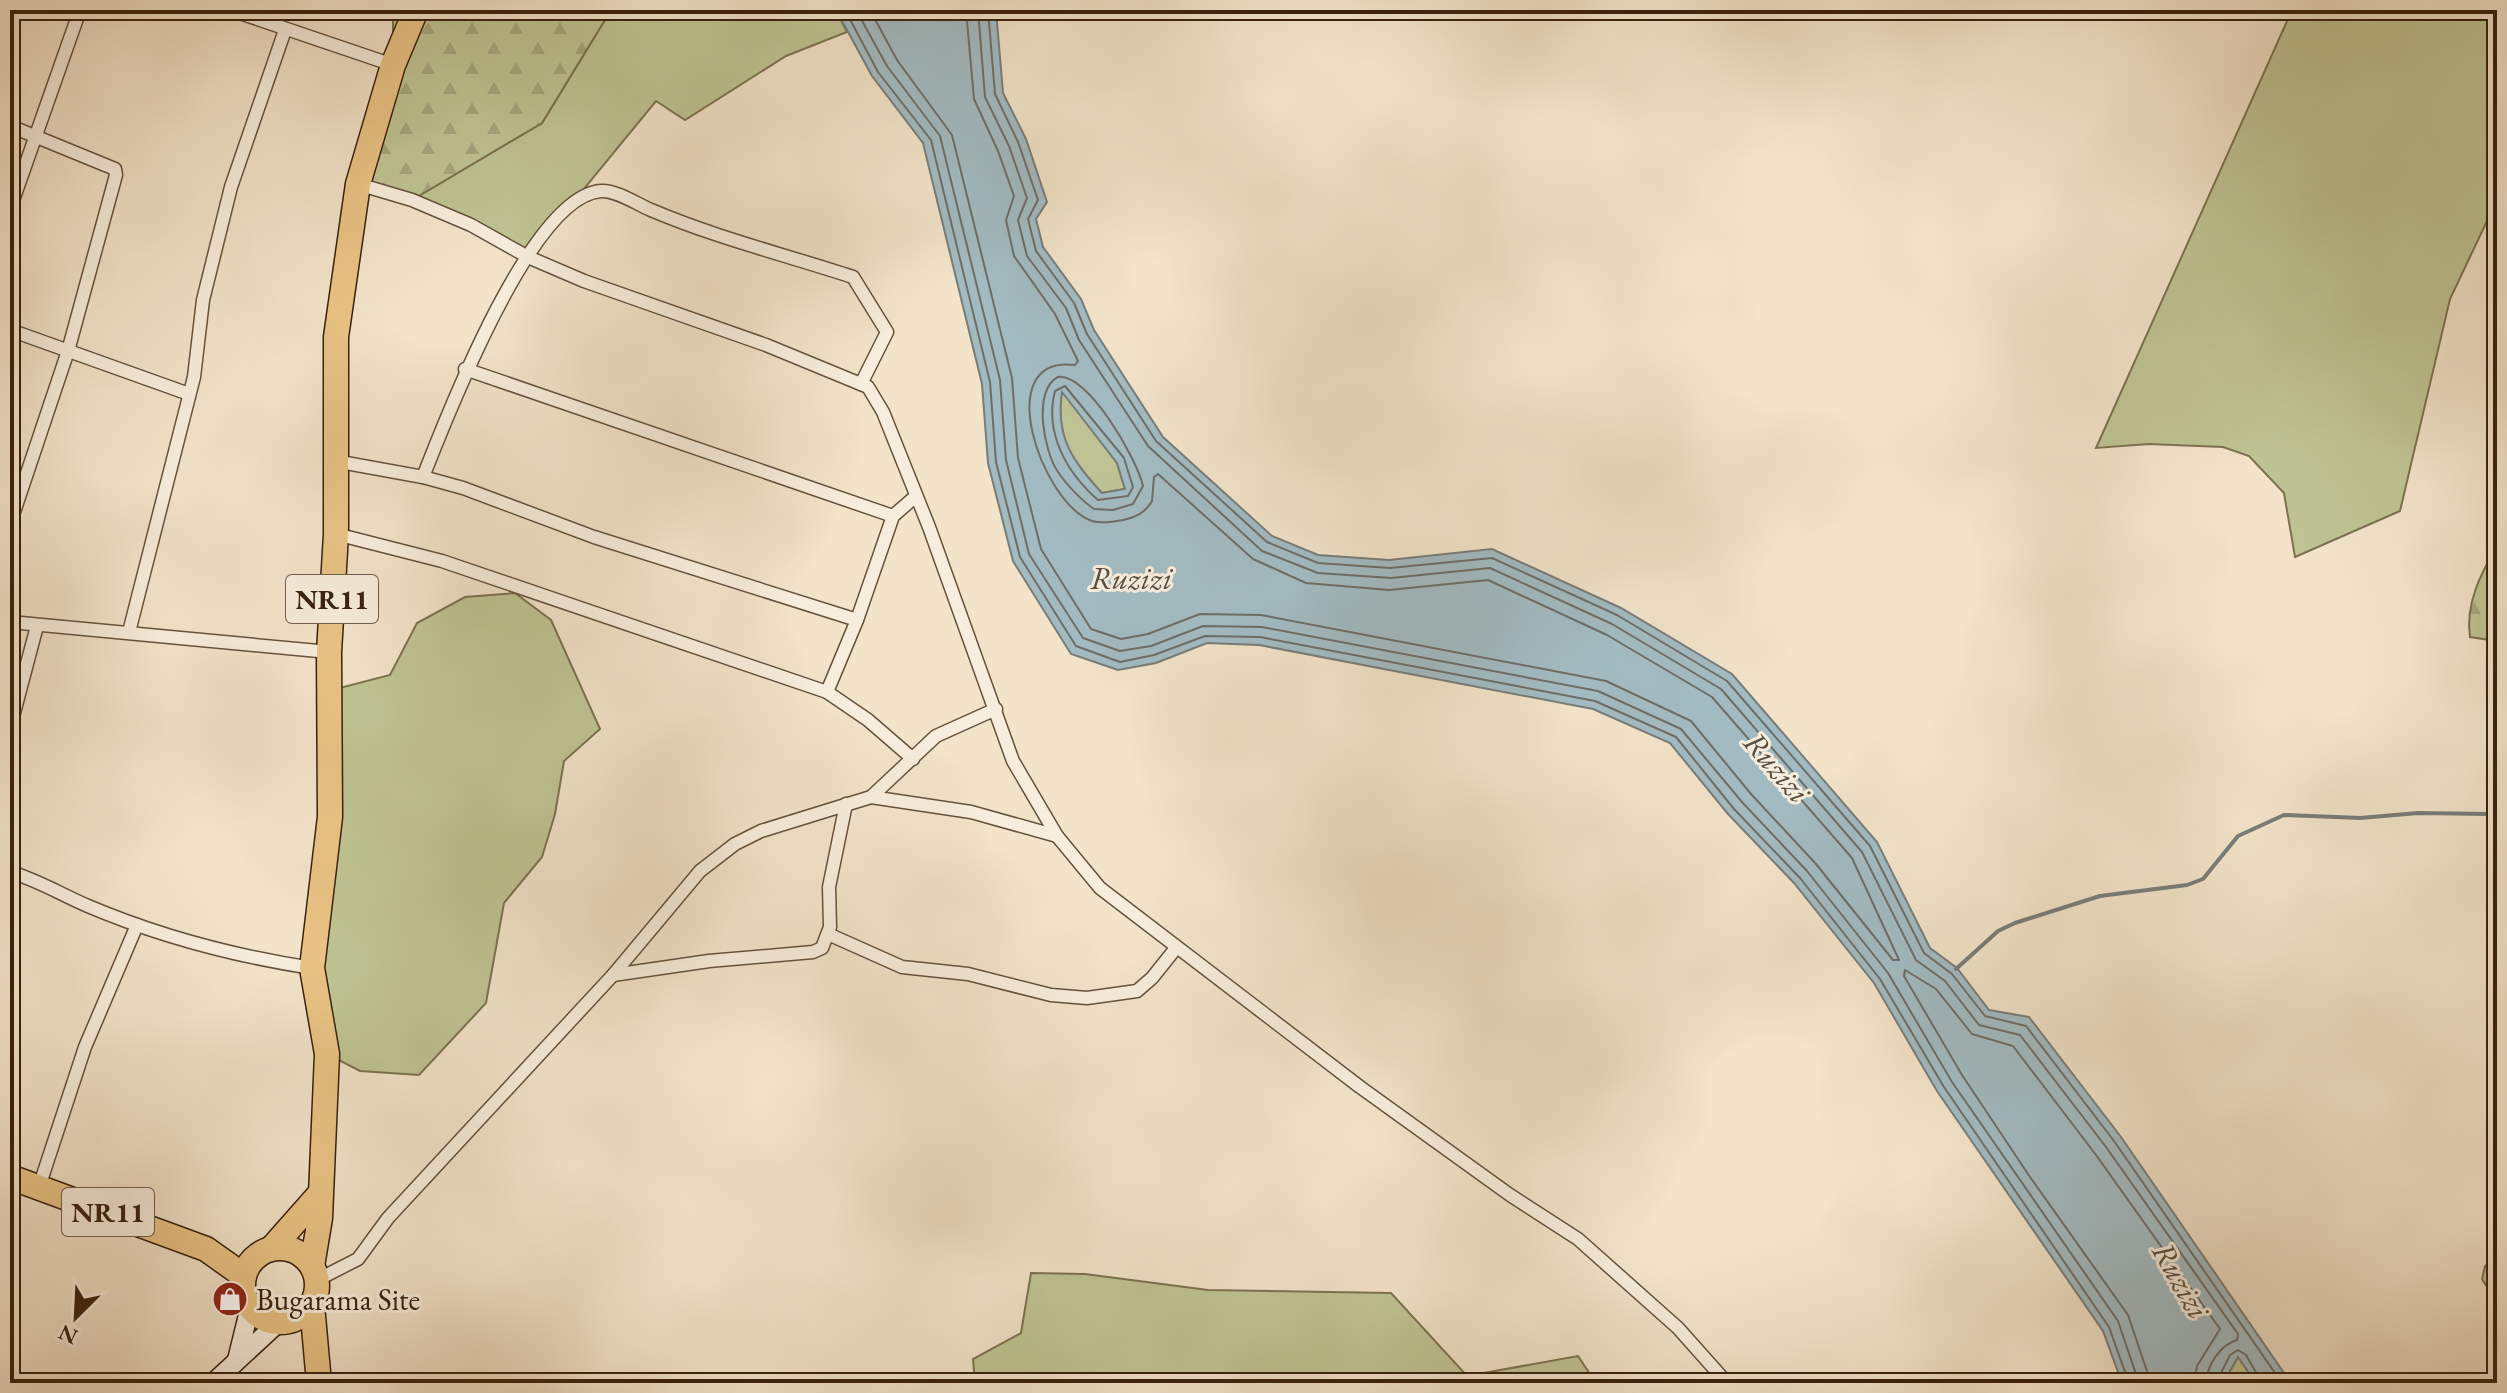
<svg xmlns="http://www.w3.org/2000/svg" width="2507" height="1393" font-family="'EB Garamond',serif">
<defs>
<pattern id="forest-firs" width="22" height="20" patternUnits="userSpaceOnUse" patternTransform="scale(2)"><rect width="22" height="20" fill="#bfc393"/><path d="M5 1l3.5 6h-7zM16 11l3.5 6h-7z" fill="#a5a77e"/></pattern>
</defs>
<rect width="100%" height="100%" fill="#f2e3c9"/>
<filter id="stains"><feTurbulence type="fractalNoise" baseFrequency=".0025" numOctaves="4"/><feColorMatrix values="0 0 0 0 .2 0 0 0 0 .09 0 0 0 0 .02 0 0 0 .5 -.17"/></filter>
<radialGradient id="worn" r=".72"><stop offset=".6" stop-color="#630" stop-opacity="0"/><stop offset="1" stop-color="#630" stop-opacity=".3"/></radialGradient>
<g fill="#bfc393" stroke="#7c7250" stroke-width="2">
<path d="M 611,10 L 836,10 L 847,32 L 786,56 L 685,120 L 656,101 L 528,257 L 412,200 L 542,123 Z"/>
<path d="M 2292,10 L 2497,10 L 2497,200 L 2450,299 L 2400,511 L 2295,557 L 2284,493 L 2249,456 L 2223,447 L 2149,444 L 2096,448 Z"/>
<path d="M 1062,391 L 1117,463 L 1125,489 L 1102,493 C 1072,461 1055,438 1062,391 Z"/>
<path d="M 515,593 L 551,620 L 600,729 L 564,761 L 555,814 L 542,857 L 504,903 L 486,1003 L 419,1075 L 360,1071 L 327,1054 L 312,968 L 328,691 L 390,675 L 417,623 L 465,597 Z"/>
<path d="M 1031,1273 L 1085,1274 L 1208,1290 L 1391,1293 L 1467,1376 L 1578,1356 L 1596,1383 L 975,1383 L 973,1359 L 1021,1333 Z"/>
<path d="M 2238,1357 L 2256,1383 L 2223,1383 Z"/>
</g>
<g fill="url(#forest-firs)" stroke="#7c7250" stroke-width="2">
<path d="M 393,10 L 611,10 L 542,123 L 412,200 L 358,184 L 393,65 Z"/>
<path d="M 2497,546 L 2497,641 L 2470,637 C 2465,604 2481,573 2497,546 Z"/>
<path d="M 2497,1256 L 2497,1303 L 2482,1279 L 2485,1266 Z"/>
</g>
<path fill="#a2bbc2" stroke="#787d7a" stroke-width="2" fill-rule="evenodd" d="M 836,10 L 996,10 L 1003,93 L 1026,139 L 1047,202 L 1036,219 L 1043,247 L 1081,299 L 1094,330 L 1163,437 L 1272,536 L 1318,555 L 1389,560 L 1492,549 L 1621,608 L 1732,674 L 1877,842 L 1930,948 L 1957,968 L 1989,1010 L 2029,1017 L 2121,1137 L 2291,1383 L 2256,1383 L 2238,1357 L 2223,1383 L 2122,1383 L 2103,1331 L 1937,1091 L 1874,983 L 1794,883 L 1728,814 L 1670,743 L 1593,709 L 1259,645 L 1207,643 L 1156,663 L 1118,670 L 1071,654 L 1013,561 L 988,463 L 982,384 L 923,143 L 872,76 ZM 1062,392 L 1117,463 L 1125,489 L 1102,493 C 1073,462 1055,437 1062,392 Z"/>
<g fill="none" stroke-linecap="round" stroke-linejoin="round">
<g stroke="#6d6e68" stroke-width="2">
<path d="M 845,10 L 878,72 L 931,140 L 990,382 L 996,462 L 1020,557 L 1076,646 L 1120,662 L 1154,655 L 1205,636 L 1260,637 L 1595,701 L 1676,737 L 1734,809 L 1800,878 L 1880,979 L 1944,1087 L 2109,1327 L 2129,1383"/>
<path d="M 856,10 L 887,66 L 940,136 L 1000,380 L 1006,460 L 1029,554 L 1083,638 L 1120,651 L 1151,646 L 1203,626 L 1262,627 L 1598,691 L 1681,729 L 1742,802 L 1807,871 L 1888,973 L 1952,1082 L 2118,1321 L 2139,1383"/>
<path d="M 870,10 L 897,60 L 952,135 L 1012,378 L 1018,458 L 1041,549 L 1091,629 L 1121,639 L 1148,634 L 1200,614 L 1261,615 L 1606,681 L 1691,721 L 1751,794 L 1816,864 L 1893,960 L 1899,960 L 1852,858 L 1712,697 L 1607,635 L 1488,580 L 1389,590 L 1306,583 L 1253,559 L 1158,474 L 1154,477 L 1152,501 C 1145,513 1136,517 1123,520 C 1113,522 1102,524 1092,521 C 1041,503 990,354 1075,365 L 1078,361 L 1055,314 L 1014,256 L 1006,220 L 1014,196 L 998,151 L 974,99 L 966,10"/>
<path d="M 978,10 L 985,97 L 1009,146 L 1027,198 L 1018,220 L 1027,256 L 1066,308 L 1079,340 L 1148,446 L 1262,551 L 1318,573 L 1391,578 L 1490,568 L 1612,624 L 1721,689 L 1862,852 L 1916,960 L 1945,981 L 1979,1025 L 2020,1035 L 2106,1147 L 2238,1334 L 2237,1340 C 2220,1345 2207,1365 2206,1383"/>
<path d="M 988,10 L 995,94 L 1018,142 L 1038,200 L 1028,219 L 1036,251 L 1074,303 L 1087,334 L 1156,441 L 1267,542 L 1318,563 L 1390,568 L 1492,558 L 1617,615 L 1727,681 L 1870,846 L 1924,953 L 1952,974 L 1985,1016 L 2026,1026 L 2114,1141 L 2282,1383"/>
<path d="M 1058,377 C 1088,373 1137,459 1143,486 L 1133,504 L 1113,510 L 1094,509 C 1081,500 1066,484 1058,472 C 1044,452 1032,390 1058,377 Z"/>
<path d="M 1065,386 L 1124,458 L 1133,487 L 1128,496 L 1098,500 C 1067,473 1044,433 1055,391 Z"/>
<path d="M 2151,1383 L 2128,1315 L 2030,1177 L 1962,1075 L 1904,976 L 1905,970 L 1936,989 L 1972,1034 L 2013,1046 L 2096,1155 L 2220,1329 L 2197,1366 L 2194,1383"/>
<path d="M 2216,1383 L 2230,1355 L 2238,1350 L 2246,1355 L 2262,1383"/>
</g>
<path stroke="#787d7a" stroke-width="4" d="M 1956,969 L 1998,931 L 2015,923 L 2100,896 L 2187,885 L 2203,879 L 2238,836 L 2284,815 L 2360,818 L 2418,813 L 2489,814 L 2497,817"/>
<defs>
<g id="street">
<path d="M 231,10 L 393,65"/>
<path d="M 10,126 L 115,169 L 116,175 L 68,351 L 10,524"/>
<path d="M 358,184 L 412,200 L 471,225 L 528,257 L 584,281 L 766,345 L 868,387 L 883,412 L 929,527 L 1013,761 L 1057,836 L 1100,888 L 1360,1087 L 1510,1195 L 1578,1239 L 1678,1328 L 1727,1383"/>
<path d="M 10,209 L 80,10"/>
<path d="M 10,330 L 189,394"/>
<path d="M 465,369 L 893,516"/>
<path d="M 335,461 L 423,477 L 463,488 L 594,537 L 857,620"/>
<path d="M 423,477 C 447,416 531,196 601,191 C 616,190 637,204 651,210 C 717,238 786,255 853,277 L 887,332 L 861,384"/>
<path d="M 336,534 L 442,561 L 827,692"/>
<path d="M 10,622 L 329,652"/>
<path d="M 129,632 L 194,377 L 203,300 L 231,187 L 285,30"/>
<path d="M 10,728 L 37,626"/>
<path d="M 913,759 L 868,720 L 827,692 L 857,620 L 893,516 L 916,496"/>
<path d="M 871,797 L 971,812 L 1057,836"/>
<path d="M 10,872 C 38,880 62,895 88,906 C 161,937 234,956 312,968"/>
<path d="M 828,934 L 902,967 L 968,974 L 1051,995 L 1087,998 L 1137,991 L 1152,978 L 1176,948"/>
<path d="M 613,975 L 709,961 L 813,952 L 822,948 L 830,927 L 829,887 L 846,804"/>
<path d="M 39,1187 L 85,1047 L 137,925"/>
<path d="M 317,1280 L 358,1259 L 388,1218 L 613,975 L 700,871 L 735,844 L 761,831 L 871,797 L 936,736 L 996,709"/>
</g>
<g id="secondary">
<path d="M 237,1360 L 250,1307"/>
<path d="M 213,1383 L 279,1322"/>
</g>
<g id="highway">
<path d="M 10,1177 L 206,1249 L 244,1276"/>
<circle cx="280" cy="1285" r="37"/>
<path d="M 272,1248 L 318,1196"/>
<path d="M 312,1266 L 320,1218 L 327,1054 L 312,968 L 330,817 L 329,652 L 336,534 L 336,337 L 358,184 L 393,65 L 416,10"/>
<path d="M 312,1305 L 319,1383"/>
</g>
</defs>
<use href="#street" stroke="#66523c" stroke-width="15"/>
<use href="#secondary" stroke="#38210d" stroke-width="21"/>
<use href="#highway" stroke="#38210d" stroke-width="27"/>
<use href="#street" stroke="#f7eddc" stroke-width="12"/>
<use href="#secondary" stroke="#f7eddc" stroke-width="18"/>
<use href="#highway" stroke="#e9c284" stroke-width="24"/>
</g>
<defs>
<symbol id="shop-disc" viewBox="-11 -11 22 22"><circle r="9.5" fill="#8f2418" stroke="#f7eddc"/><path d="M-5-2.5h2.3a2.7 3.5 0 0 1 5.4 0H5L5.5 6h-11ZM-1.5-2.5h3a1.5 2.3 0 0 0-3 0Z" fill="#fff"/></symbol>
</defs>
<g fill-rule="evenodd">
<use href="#shop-disc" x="210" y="1279" width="40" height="40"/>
</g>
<g text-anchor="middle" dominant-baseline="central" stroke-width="6" stroke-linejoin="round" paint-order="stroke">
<g fill="#f7eddc" stroke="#715e4b" stroke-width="2">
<rect x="286" y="575" width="92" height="48" rx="6"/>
<rect x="62" y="1188" width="92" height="48" rx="6"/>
</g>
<g font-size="28" font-weight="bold" fill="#38210d">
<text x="332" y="599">NR11</text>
<text x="108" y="1212">NR11</text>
</g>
<g font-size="30" fill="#38210d" stroke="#f7eddc" text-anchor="start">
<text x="256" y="1299">Bugarama Site</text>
</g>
<g font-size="32" font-style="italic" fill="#584f43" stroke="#f7eddc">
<text x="1131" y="578">Ruzizi</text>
<text transform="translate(1777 767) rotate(49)">Ruzizi</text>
<text transform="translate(2181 1280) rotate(60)">Ruzizi</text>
</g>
</g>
<rect width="2507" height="1393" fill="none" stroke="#f2e3c9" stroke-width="40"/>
<rect x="12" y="12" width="2483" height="1369" fill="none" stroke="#38210d" stroke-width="4"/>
<rect x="20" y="20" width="2467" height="1353" fill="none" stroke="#38210d" stroke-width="2"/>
<g transform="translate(76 1317) rotate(204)" stroke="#f7eddc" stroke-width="6" paint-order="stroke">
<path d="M0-6L14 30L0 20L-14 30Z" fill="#38210d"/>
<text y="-12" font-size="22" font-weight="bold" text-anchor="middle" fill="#38210d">N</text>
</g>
<rect width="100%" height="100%" filter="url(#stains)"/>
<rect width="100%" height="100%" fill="url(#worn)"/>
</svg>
